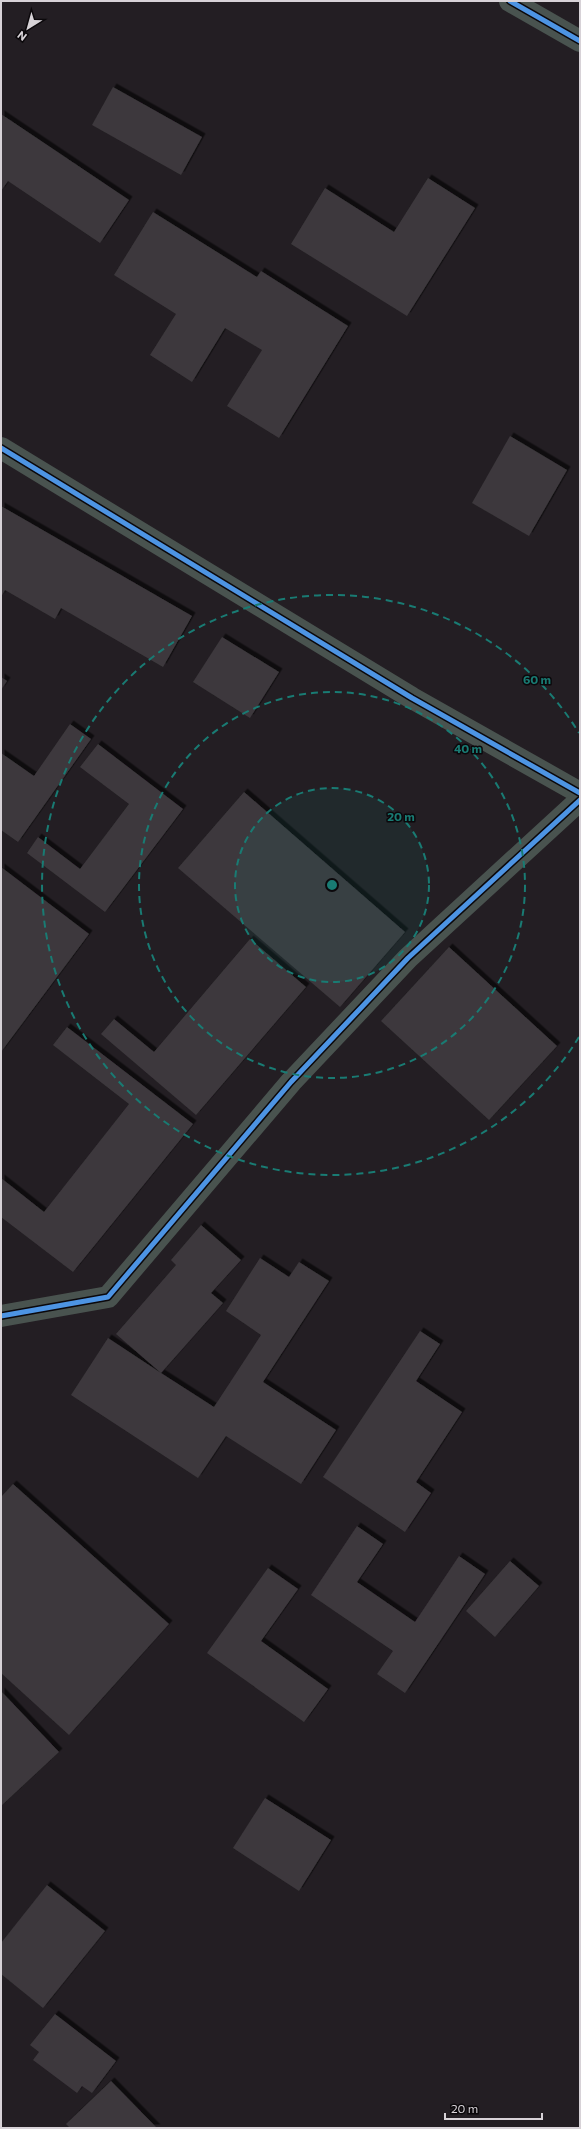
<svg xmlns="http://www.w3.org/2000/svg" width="581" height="2129" font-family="Commissioner,sans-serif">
<defs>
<filter id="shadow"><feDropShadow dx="3.5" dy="-3.5" stdDeviation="0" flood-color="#0009"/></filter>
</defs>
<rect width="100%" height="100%" fill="#231e23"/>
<g fill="#3c383c" filter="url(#shadow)">
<path d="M 113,87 L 202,137 L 181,175 L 92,125 Z"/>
<path d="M 1,114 L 129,200 L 100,243 L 8,181 L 1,191 Z"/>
<path d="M 428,178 L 475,208 L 407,316 L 291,244 L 325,188 L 394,232 Z"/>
<path d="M 153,212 L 257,277 L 261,271 L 348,326 L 279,438 L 227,406 L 262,350 L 225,328 L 192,382 L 150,355 L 176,314 L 114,275 Z"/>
<path d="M 510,436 L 567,470 L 529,536 L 472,503 Z"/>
<path d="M 1,506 L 192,616 L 163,667 L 61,608 L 55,619 L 5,590 L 1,597 Z"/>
<path d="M 222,637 L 279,672 L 250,718 L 193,682 Z"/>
<path d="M 1,677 L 7,681 L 1,690 Z"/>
<path d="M 70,724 L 91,739 L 18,842 L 1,830 L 1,753 L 34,776 Z"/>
<path d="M 98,744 L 183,809 L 105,912 L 27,853 L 38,837 L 80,869 L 129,804 L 80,767 Z"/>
<path d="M 244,792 L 405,932 L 340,1007 L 178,868 Z"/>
<path d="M 1,867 L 89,934 L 1,1052 Z"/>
<path d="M 250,939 L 306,987 L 196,1115 L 101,1034 L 114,1019 L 154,1052 Z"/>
<path d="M 449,947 L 557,1046 L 489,1120 L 381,1021 Z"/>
<path d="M 67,1027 L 193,1124 L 73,1272 L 1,1217 L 1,1178 L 44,1212 L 129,1104 L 53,1045 Z"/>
<path d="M 201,1225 L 241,1260 L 211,1293 L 223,1303 L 161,1373 L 214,1407 L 261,1335 L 226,1311 L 260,1258 L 289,1277 L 299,1262 L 329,1281 L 263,1382 L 336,1430 L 301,1484 L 226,1436 L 198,1478 L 71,1395 L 108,1338 L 161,1373 L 116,1334 L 176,1265 L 171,1260 Z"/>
<path d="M 420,1331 L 440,1344 L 416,1381 L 462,1412 L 416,1482 L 431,1493 L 405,1532 L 323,1477 Z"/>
<path d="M 13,1484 L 169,1624 L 69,1735 L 1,1673 L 1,1497 Z"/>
<path d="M 357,1526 L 383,1544 L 357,1582 L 415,1622 L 459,1556 L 485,1574 L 405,1693 L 377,1674 L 393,1651 L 311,1595 Z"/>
<path d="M 510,1561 L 539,1586 L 495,1637 L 466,1611 Z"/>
<path d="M 268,1568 L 298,1589 L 261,1641 L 328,1689 L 304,1722 L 207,1653 Z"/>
<path d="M 1,1691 L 59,1752 L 1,1806 Z"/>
<path d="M 265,1798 L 331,1840 L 299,1891 L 233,1848 Z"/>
<path d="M 47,1885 L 105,1931 L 43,2008 L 1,1974 L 1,1943 Z"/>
<path d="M 55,2014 L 116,2061 L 92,2093 L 82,2086 L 77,2093 L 33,2060 L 39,2052 L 30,2045 Z"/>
<path d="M 111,2081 L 157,2128 L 70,2128 L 66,2124 Z"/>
</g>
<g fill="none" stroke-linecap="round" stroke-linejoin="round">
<g stroke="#49534f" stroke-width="22">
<path d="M 510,1 L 580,41"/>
<path d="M 1,448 L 412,698 L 580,793"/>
<path d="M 1,1316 L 108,1297 L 291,1082 L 408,958 L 580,800"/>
</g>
<defs>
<g id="cycleway">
<path d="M 510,1 L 580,41"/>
<path d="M 1,448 L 412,698 L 580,793"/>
<path d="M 1,1316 L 108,1297 L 291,1082 L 408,958 L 580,800"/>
</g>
</defs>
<use href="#cycleway" stroke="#0b080b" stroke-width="8"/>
<use href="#cycleway" stroke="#4d94e3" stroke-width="5"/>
</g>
<circle cx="332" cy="885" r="97" fill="#197b73" fill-opacity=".12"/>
<g fill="none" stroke="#197b73" stroke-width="2" stroke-dasharray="7 5">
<circle cx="332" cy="885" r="97"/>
<circle cx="332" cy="885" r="193"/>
<path d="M579 1037A290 290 0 1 1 579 733"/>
</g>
<circle cx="332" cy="885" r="6" fill="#197b73" stroke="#0b080b" stroke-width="2"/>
<g font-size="12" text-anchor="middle" font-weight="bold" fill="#197b73" stroke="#0b080b" stroke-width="3" stroke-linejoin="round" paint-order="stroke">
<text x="537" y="684">60 m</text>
<text x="468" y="753">40 m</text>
<text x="401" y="821">20 m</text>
</g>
<rect width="581" height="2129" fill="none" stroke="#d7d2d7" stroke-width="4"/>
<g transform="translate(28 28) rotate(217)" stroke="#0b080b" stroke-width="3" paint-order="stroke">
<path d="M0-3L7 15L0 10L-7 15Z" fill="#d7d2d7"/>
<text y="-6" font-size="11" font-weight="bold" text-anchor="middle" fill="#d7d2d7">N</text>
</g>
<path d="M445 2113v6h97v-6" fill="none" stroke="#d7d2d7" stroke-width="2"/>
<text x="451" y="2113" font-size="12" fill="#d7d2d7" stroke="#0b080b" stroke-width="3" paint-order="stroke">20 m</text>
</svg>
